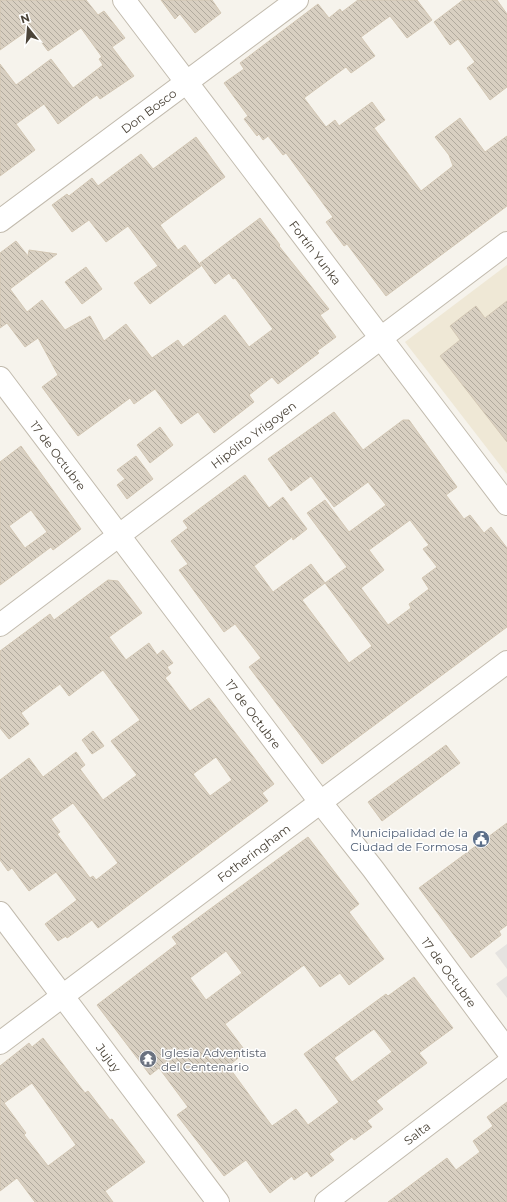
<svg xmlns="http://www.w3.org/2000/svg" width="507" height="1202" font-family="Montserrat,sans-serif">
<defs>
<pattern id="building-back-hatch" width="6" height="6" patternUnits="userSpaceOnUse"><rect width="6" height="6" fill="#d8cfc1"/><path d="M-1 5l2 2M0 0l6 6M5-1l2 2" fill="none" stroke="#b1aa9e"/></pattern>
</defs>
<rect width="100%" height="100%" fill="#f6f3ec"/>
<path fill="#efe8d6" d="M 507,265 L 507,474 L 405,342 Z"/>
<g fill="#e5e3e0">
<path d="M 507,944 L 507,969 L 495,953 Z"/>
<path d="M 507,976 L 507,998 L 496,984 Z"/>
</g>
<g fill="url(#building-back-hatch)" stroke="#d3c7b4" fill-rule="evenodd">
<path d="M 0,0 L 86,0 L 98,15 L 104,11 L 125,38 L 112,47 L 134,76 L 100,99 L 97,95 L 58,124 L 44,104 L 16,124 L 35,150 L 0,176 L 0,64 L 16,85 L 51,59 L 73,88 L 103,65 L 99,59 L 102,57 L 81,28 L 48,51 L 31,28 L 0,50 Z"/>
<path d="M 161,0 L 212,0 L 221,13 L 195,33 L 180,14 L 175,19 Z"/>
<path d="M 358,0 L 417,0 L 432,20 L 407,38 L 390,16 L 361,37 L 375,56 L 351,73 L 346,67 L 304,98 L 326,127 L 335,120 L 339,126 L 372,102 L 385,120 L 374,128 L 421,191 L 453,166 L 449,155 L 435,137 L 460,118 L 485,152 L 507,136 L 507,206 L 386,296 L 347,244 L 344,246 L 326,222 L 333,217 L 286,153 L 283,155 L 268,136 L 263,140 L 259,134 L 257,136 L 244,119 L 248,116 L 224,83 L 244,69 L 240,63 L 318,4 L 329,18 L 340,9 L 342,12 Z"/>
<path d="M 463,0 L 497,0 L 507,14 L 507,87 L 490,100 L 467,68 L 475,62 L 458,39 L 450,45 L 434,22 Z"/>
<path d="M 196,137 L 225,177 L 160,225 L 178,250 L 185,245 L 201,266 L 150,304 L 134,283 L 158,266 L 128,226 L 106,242 L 89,220 L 72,232 L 52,205 L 67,194 L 69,196 L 92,178 L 98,186 L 141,154 L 153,169 Z"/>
<path d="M 260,218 L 280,245 L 279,246 L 329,309 L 320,315 L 336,337 L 317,351 L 319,353 L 278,384 L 272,377 L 249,395 L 254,402 L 214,433 L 198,412 L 181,424 L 155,389 L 134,404 L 130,398 L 78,436 L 42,387 L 58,375 L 38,338 L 25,347 L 7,323 L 0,328 L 0,253 L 16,241 L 28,256 L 29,250 L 57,254 L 10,289 L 27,312 L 42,300 L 65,330 L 90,316 L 104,341 L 126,324 L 152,358 L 178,340 L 183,347 L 225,315 L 249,347 L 273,329 L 235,278 L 233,279 L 229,273 L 215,284 L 200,263 Z"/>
<path d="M 86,267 L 102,289 L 82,304 L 65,282 Z"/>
<path d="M 507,301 L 507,442 L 440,356 L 460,340 L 450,326 L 476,306 L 485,318 Z"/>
<path d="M 334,412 L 363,450 L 403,420 L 409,420 L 457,487 L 446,495 L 464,519 L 470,515 L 484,533 L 491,527 L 507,548 L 507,627 L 322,764 L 249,667 L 261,658 L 235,624 L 224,632 L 179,570 L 188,564 L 171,541 L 188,528 L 183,521 L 245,475 L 269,508 L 283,497 L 307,529 L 293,540 L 292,537 L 254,566 L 273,592 L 311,564 L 325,583 L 302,600 L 349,663 L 372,646 L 325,583 L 347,567 L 307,513 L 325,500 L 349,532 L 386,505 L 368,482 L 334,507 L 311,476 L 291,491 L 268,459 ZM 410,520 L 429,545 L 423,549 L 437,567 L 422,578 L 429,589 L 409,604 L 411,608 L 388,625 L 361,588 L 384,570 L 369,550 Z"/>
<path d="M 160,427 L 173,445 L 150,463 L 137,445 Z"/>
<path d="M 21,446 L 81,529 L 53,550 L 51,547 L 0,585 L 0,462 ZM 31,510 L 47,532 L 25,548 L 9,526 Z"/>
<path d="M 136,456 L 153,479 L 127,499 L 117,485 L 125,479 L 117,470 Z"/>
<path d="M 108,580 L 118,581 L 142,613 L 109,637 L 126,660 L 149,643 L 157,655 L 163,650 L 173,663 L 167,667 L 171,673 L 165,678 L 190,711 L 209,698 L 274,784 L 262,793 L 268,801 L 98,928 L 92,920 L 67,938 L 66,936 L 58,941 L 45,924 L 77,900 L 56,872 L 29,891 L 12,868 L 8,871 L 0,860 L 0,780 L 29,758 L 43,777 L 76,752 L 85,765 L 80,769 L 103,800 L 137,775 L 111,741 L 140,720 L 103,670 L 69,696 L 60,684 L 21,713 L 29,724 L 9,739 L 0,728 L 0,651 L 50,614 L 54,620 ZM 216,757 L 232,780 L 210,796 L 193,774 ZM 73,803 L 118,863 L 96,880 L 93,876 L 90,878 L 57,834 L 60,832 L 51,819 Z"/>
<path d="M 93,731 L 104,746 L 92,754 L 82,740 Z"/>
<path d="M 446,745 L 460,763 L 382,821 L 368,802 Z"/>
<path d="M 507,823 L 507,925 L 499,931 L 501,935 L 471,958 L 419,888 Z"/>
<path d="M 308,837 L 359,904 L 349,912 L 384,959 L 349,985 L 340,973 L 320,987 L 304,965 L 225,1024 L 246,1052 L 228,1066 L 272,1126 L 296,1109 L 308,1125 L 339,1102 L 304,1054 L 386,994 L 388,996 L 414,977 L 453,1028 L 419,1053 L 427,1063 L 376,1101 L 383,1109 L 367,1121 L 372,1127 L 354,1140 L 352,1137 L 329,1154 L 334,1160 L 311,1177 L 307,1171 L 294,1180 L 292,1176 L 270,1193 L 246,1160 L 224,1176 L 177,1115 L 188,1107 L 159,1068 L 150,1075 L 97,1005 L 177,944 L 172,937 ZM 226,951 L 242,973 L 206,1000 L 190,978 ZM 374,1029 L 392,1052 L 352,1082 L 334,1058 Z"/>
<path d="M 43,1038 L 85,1093 L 88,1091 L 110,1120 L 112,1119 L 145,1162 L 105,1191 L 113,1202 L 35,1202 L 17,1178 L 0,1191 L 0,1066 L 29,1043 L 32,1047 ZM 32,1083 L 76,1145 L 48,1166 L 24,1135 L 26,1133 L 4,1103 Z"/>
<path d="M 507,1102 L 507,1202 L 388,1202 L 447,1158 L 456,1170 L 480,1152 L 473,1141 L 493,1126 L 487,1117 Z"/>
</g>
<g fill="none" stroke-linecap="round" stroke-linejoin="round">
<defs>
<g id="minor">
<path id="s1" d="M 124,0 L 507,504"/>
<path id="s2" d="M 0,221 L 297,0"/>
<path id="s3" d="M 0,378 L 321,803 L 373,869 L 507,1050"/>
<path id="s4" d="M 0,625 L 507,243"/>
<path id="s5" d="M 0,913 L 218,1202"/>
<path id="s6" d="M 0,1043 L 507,662"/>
<path id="s7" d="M 326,1202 L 507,1064"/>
</g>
</defs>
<use href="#minor" stroke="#c2bbae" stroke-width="24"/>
<use href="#minor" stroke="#fff" stroke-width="22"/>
</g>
<defs>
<symbol id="civic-disc" viewBox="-11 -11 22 22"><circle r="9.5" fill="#5c6f8a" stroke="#fff"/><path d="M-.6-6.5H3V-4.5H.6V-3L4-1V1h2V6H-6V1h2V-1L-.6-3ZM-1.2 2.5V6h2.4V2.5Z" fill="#fff"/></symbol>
<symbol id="temple-disc" viewBox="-11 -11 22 22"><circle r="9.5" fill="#6b7280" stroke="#fff"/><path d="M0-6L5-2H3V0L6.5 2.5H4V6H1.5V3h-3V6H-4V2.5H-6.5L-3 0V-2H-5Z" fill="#fff"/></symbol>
</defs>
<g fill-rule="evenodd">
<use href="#civic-disc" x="471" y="829" width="20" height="20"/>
<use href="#temple-disc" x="138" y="1049" width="20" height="20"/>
</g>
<g text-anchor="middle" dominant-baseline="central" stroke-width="3" stroke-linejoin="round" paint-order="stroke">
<g font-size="12" fill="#4b4439" stroke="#fff">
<text stroke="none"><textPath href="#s2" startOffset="185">Don Bosco</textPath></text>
<text stroke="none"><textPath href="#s1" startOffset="317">Fortín Yunka</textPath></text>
<text stroke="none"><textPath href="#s4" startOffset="317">Hipólito Yrigoyen</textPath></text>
<text stroke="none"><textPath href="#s3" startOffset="97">17 de Octubre</textPath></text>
<text stroke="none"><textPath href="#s3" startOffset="421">17 de Octubre</textPath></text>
<text stroke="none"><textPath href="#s6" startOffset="317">Fotheringham</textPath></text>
<text stroke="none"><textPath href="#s3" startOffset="745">17 de Octubre</textPath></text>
<text stroke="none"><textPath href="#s5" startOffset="181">Jujuy</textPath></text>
<text stroke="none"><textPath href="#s7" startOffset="114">Salta</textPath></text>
</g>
<g font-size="12" fill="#4e5e75" stroke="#fff" text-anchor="end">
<text x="468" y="832">Municipalidad de la<tspan x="468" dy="14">Ciudad de Formosa</tspan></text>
</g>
<g font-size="12" fill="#5b616d" stroke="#fff" text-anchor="start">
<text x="161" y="1052">Iglesia Adventista<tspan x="161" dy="14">del Centenario</tspan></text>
</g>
</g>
<g transform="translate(28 28) rotate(343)" stroke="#ffffff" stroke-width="3" paint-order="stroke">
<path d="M0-3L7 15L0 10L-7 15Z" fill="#4b4439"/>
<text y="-6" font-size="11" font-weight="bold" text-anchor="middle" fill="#4b4439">N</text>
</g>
</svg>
